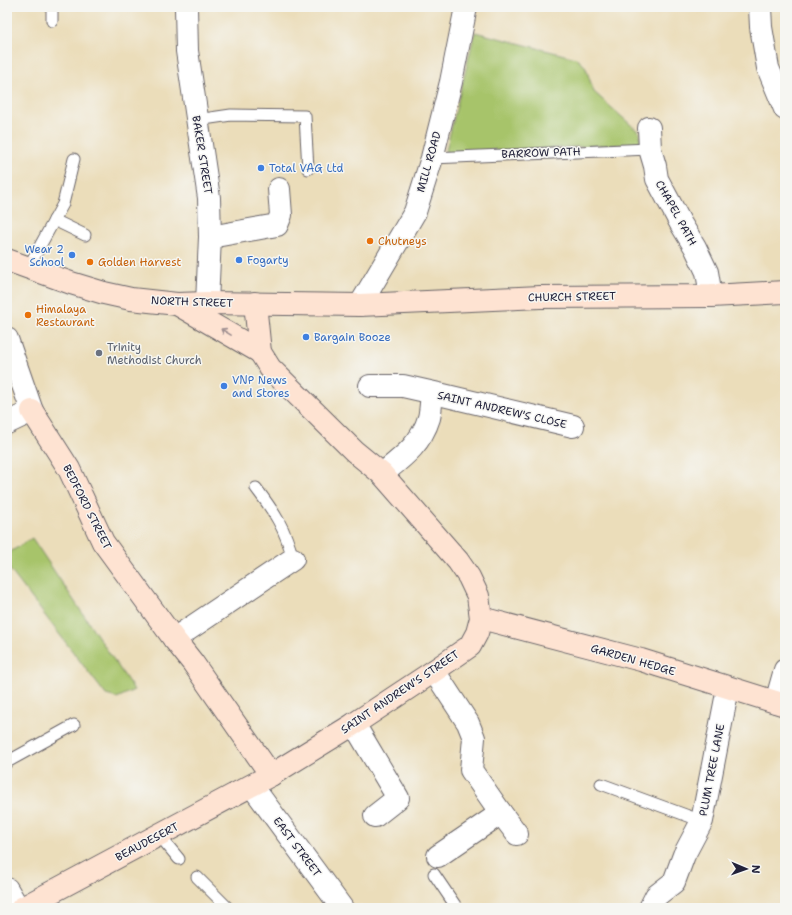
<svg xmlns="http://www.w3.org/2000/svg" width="792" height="915" font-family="'Shantell Sans',sans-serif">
<rect width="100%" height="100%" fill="#f6f6f2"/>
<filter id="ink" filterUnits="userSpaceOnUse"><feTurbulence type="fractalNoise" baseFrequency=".025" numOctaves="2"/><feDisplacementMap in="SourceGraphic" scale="8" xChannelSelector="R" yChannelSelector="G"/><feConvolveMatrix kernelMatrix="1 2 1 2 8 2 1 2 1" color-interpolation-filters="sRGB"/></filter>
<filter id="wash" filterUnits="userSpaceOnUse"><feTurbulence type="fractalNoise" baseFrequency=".012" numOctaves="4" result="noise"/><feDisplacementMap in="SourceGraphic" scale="16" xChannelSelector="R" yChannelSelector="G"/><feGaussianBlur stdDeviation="0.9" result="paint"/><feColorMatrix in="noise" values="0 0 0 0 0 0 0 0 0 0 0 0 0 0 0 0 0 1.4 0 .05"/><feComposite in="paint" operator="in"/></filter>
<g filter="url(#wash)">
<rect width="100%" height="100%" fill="#ebddba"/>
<g fill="#a7c46b" stroke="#647353">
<path d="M 475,32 L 576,58 L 585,66 L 594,92 L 640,133 L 640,144 L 608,145 L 445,154 Z"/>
<path d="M 32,538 L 134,690 L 117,698 L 106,695 L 7,566 L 7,554 Z"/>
</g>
</g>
<g filter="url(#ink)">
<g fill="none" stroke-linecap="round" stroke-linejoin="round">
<defs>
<g id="lane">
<path d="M 52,7 L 52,21"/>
<path d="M 197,120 L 231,115 L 305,116 L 308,169"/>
<path d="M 432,158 L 650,149"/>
<path d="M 54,220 L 85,235"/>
<path d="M 28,268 L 63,204 L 74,159"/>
<path d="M 256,488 C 275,513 285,528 293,559"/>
<path d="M 7,762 L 74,725"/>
<path d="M 601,784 L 702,821"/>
<path d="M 159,835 L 179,859"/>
<path d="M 434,874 L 457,908"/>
<path d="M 197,877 L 228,908"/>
</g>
<g id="street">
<path d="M 186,7 L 187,51 L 209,198 L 210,237 L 207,303"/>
<path d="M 760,7 L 761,27 L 768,68 L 785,109"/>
<path d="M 649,128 L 650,149 L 655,166 L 657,179 L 681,224 L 695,247 L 707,272 L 711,296"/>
<path d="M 210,237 L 277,225 L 281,215 L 279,189"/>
<path d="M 360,305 L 415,212 L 432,158 L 451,82 L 466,7"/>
<path d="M 7,339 L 32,411 L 7,423"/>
<path d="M 370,386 L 403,386 L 443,395 L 573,426"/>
<path d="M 382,474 C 403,457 421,444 429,418 C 431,410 431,401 432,393"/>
<path d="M 174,639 L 293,559"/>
<path d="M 434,671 L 468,723 L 474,738 L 471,770 L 501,813 L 438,856"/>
<path d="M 776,702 L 785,670"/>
<path d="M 354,724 L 398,798 L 375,816"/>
<path d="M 252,786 L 342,908"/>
<path d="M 501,813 L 517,834"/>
<path d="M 7,889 L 18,908"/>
<path d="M 650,908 L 656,896 L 674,882 L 684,855 L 702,821 L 728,688"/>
</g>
<g id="secondary">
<path d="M 7,260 L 71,283 L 104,293 L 131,299 L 177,304 L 207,303 L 360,305 L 540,297 L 711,296 L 785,292"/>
<path d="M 177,304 L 260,352"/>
<path d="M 32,411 L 69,469 L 103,542 L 174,639 L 193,663 L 271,775"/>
<path d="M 481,618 L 641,660 L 785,705"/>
<path d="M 22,908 L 271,775 L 354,724 L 434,671 L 470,646 L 477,633 L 481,618 L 478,596 L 469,577 L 458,561 L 382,474 L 354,451 L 270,368 L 260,352 L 255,303"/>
</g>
</defs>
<use href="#lane" stroke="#686367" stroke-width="13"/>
<use href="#street" stroke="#686367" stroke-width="24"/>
<use href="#secondary" stroke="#686367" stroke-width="24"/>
<use href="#lane" stroke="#fff" stroke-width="11"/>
<use href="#street" stroke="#fff" stroke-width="22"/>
<use href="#secondary" stroke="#fee3d2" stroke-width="22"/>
</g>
<defs><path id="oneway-shaft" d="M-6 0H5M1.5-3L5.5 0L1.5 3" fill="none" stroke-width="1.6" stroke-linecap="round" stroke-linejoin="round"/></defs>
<use stroke="#9b8c8e" href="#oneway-shaft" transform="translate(226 332) rotate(-149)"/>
</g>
<g fill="#3f7fe0" stroke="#f6f6f2" stroke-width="1.5">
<circle cx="261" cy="168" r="4"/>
<circle cx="72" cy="255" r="4"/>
<circle cx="239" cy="260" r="4"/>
<circle cx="306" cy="337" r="4"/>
<circle cx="224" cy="386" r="4"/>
</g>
<g fill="#e8710a" stroke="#f6f6f2" stroke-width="1.5">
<circle cx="370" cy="241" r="4"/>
<circle cx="90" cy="262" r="4"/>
<circle cx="28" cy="315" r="4"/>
</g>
<circle fill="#6b7280" stroke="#f6f6f2" stroke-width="1.5" cx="99" cy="353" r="4"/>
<g text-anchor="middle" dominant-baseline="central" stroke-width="3" stroke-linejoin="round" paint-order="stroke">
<g font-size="11" fill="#22223b" stroke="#f6f6f2">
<text transform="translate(541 153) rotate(-2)">BARROW PATH</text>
<text transform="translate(202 155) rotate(81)">BAKER STREET</text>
<text transform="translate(429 162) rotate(-74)">MILL ROAD</text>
<text transform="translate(676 213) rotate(61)">CHAPEL PATH</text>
<text transform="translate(572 297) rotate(-1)">CHURCH STREET</text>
<text transform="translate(192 302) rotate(2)">NORTH STREET</text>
<text transform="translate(502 410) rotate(13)">SAINT ANDREW'S CLOSE</text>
<text transform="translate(87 507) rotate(63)">BEDFORD STREET</text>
<text transform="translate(633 660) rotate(16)">GARDEN HEDGE</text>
<text transform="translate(400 692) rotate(-34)">SAINT ANDREW'S STREET</text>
<text transform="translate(712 770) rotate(-79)">PLUM TREE LANE</text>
<text transform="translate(147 842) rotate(-28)">BEAUDESERT</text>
<text transform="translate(297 847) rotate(53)">EAST STREET</text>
</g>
<g font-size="11" fill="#366cbe" stroke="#f6f6f2" text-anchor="start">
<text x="269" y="168">Total VAG Ltd</text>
<text x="64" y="249" text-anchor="end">Wear 2<tspan x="64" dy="13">School</tspan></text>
<text x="247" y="260">Fogarty</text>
<text x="314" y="337">Bargain Booze</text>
<text x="232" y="380">VNP News<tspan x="232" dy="13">and Stores</tspan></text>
</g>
<g font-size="11" fill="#c56008" stroke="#f6f6f2" text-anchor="start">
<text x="378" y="241">Chutneys</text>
<text x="98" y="262">Golden Harvest</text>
<text x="36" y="309">Himalaya<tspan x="36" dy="13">Restaurant</tspan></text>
</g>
<g font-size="11" fill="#5b616d" stroke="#f6f6f2" text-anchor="start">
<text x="107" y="347">Trinity<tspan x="107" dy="13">Methodist Church</tspan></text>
</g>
</g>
<rect width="792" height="915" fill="none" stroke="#f6f6f2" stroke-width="24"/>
<g transform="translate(746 869) rotate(92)" stroke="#f6f6f2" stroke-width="3" paint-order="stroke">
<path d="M0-3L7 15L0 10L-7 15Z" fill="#22223b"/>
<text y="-6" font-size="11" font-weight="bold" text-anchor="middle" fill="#22223b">N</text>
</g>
</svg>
